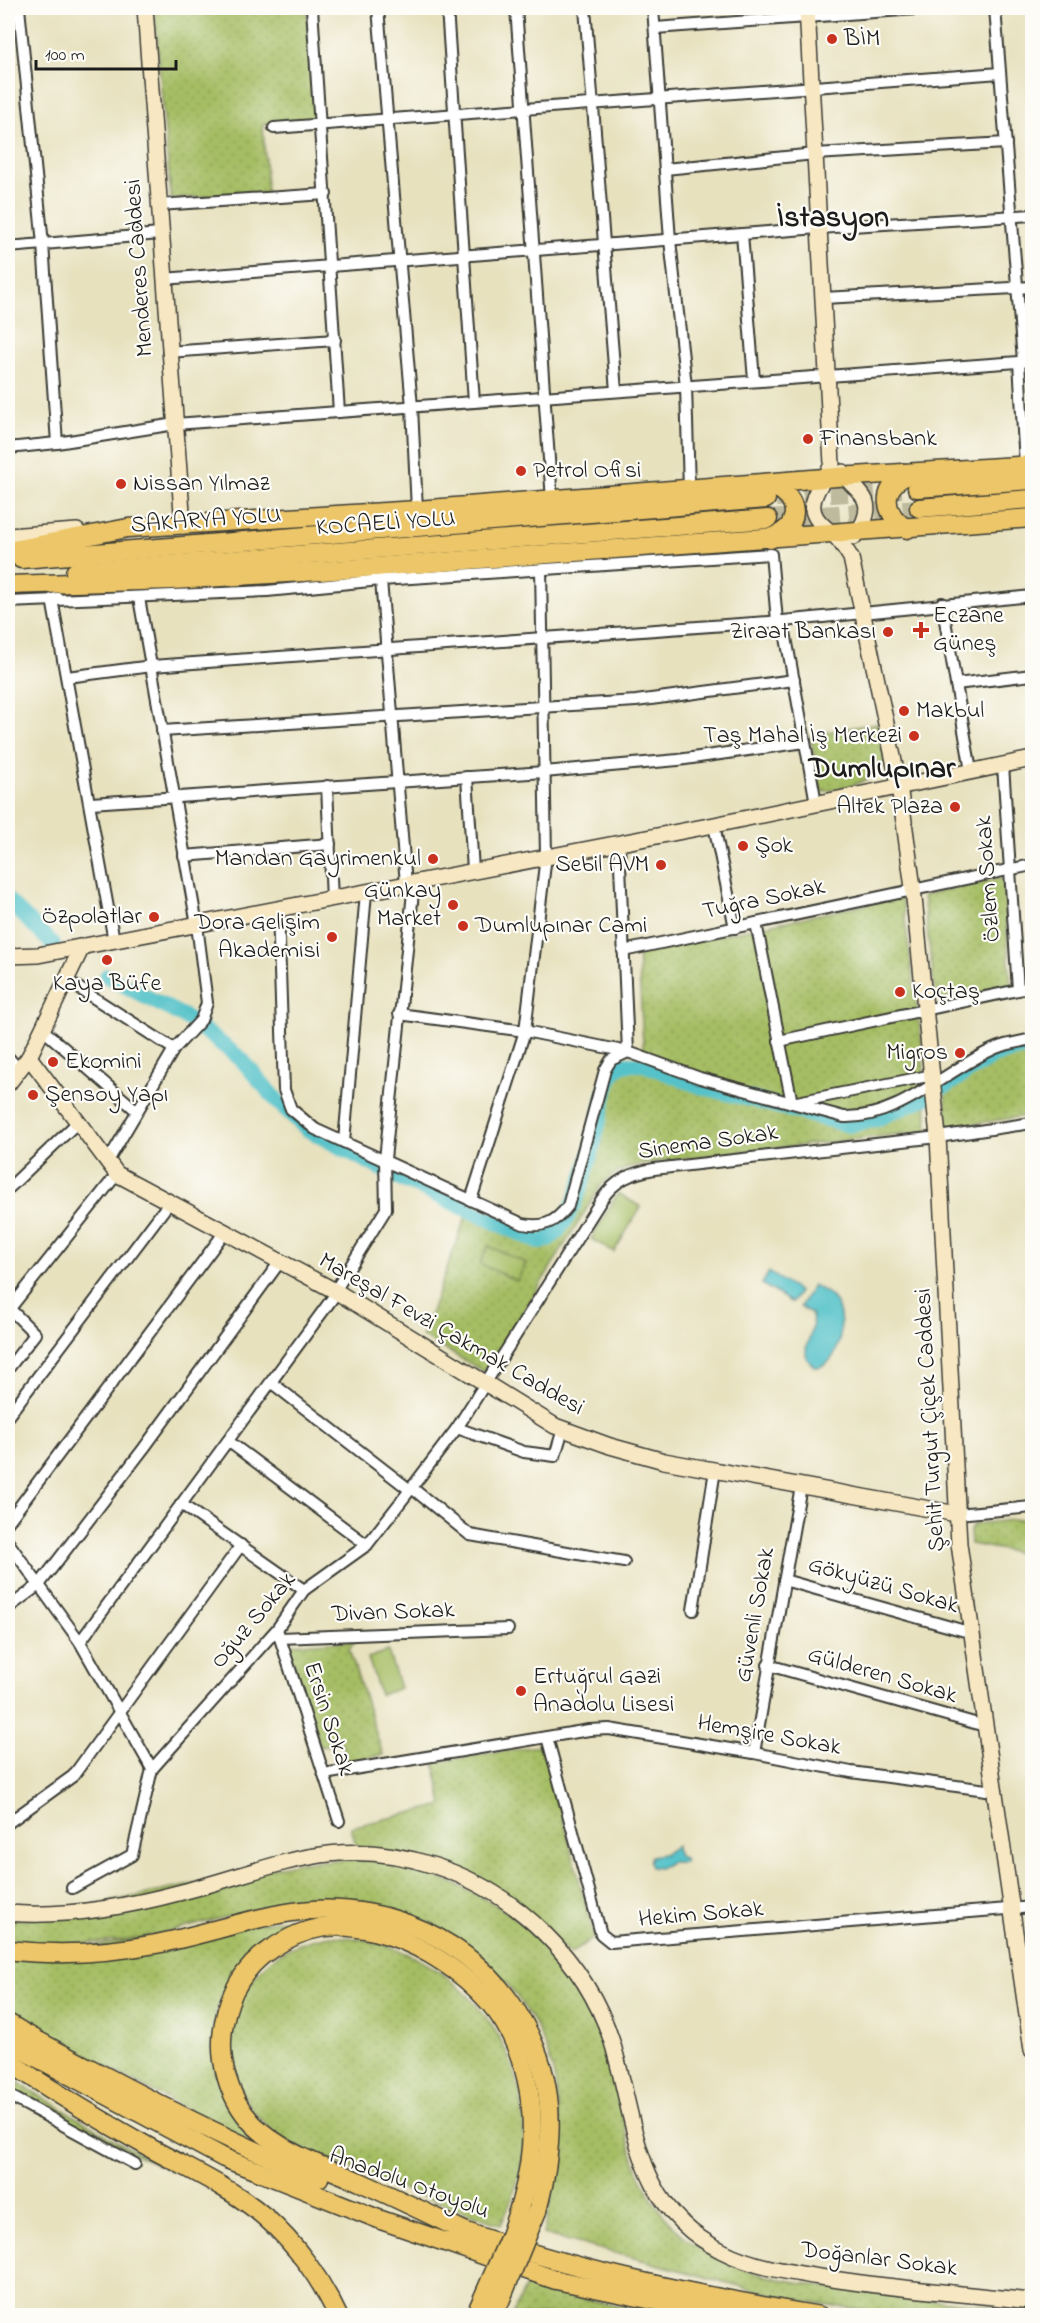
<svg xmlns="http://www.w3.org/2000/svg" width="1040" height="2323" font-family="'Indie Flower',sans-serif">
<defs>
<pattern id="green-dots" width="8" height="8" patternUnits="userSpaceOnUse" patternTransform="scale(1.5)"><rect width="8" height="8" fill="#a5bd63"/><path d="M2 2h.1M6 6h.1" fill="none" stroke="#8da255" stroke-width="1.8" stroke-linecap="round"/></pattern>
</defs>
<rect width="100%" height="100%" fill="#fdfcf7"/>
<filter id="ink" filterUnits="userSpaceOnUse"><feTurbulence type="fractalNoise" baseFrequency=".0167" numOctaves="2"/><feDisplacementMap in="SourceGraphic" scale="12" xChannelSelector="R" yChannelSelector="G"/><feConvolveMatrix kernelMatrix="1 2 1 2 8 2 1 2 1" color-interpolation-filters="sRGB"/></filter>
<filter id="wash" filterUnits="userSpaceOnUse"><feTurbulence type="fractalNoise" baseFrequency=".008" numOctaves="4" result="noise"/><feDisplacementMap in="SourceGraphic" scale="24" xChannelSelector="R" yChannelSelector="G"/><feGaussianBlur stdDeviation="1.35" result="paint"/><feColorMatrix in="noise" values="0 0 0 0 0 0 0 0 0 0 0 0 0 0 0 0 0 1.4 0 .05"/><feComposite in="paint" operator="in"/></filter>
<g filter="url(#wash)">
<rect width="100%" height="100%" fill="#e7e1be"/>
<g fill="url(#green-dots)" stroke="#606c40" stroke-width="1.5">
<path d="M 154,8 L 307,8 L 315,120 L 263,124 L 267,193 L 171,199 Z"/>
<path d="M 877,723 L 885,763 C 868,785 847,787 821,792 L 810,735 Z"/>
<path d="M 1000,878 L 1003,880 L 1011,987 L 936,1000 L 923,896 Z"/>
<path d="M 902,897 L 922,1044 L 928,1131 L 646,1163 C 627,1167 613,1172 600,1187 L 486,1373 L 422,1336 L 468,1211 L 539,1242 C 556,1241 571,1215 577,1200 L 613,1072 C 622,1061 632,1062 644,1063 L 638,952 Z"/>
<path d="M 1032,1046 L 1032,1115 L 947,1128 L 945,1086 L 995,1055 Z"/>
<path d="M 1032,1518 L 1032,1555 L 971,1544 L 970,1530 L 974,1524 Z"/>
<path d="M 356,1641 L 349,1649 L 383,1755 L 347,1762 L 341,1742 L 320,1747 L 287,1644 Z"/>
<path d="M 544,1745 L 594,1937 L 570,1954 L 488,1885 L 356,1846 L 351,1827 L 443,1805 L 434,1762 Z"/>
<path d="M 363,1859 C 470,1872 575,1938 607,2046 C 628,2119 624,2190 690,2241 C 739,2279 802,2283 861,2291 C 918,2299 975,2304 1032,2309 L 1032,2315 L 896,2315 L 789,2299 L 543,2234 C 566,2147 572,2063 511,1989 C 450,1914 366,1887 271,1906 C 227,1915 184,1930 139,1938 C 95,1945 51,1945 8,1941 L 8,1918 L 23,1920 L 300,1862 Z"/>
<path d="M 296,1918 L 297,1928 C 281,1939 252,1953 240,1967 C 207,2005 204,2068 231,2109 C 240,2122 251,2133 262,2144 L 259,2148 L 71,2048 L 8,2010 L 8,1958 Z"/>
<path d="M 330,1936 C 448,1940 538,2041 522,2160 C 519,2182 510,2204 501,2225 C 450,2206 398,2188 347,2167 C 319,2156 288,2146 266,2125 C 244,2104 230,2073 232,2043 C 232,2029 233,2015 239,2003 C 260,1961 285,1944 330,1936 Z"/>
<path d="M 8,2077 L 111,2138 L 172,2171 L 89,2134 L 8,2092 Z"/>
<path d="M 526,2285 L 656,2315 L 512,2315 Z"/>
</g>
<g fill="#a5bd63" stroke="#606c40" stroke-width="1.5">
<path d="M 618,1193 L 641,1207 L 614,1252 L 591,1239 Z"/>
<path d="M 488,1246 L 526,1263 L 517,1281 L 480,1264 Z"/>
<path d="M 388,1651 L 400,1688 L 380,1695 L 368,1658 Z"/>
</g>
<g fill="#55c2c9" stroke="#386f72" stroke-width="1.5">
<path d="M 769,1272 L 799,1292 L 792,1303 L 762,1284 Z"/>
<path d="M 813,1285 C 822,1290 831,1294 836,1303 C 846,1320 841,1367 815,1367 L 807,1359 C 802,1342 818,1331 811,1313 L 800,1307 Z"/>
<path d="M 676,1846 L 677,1855 L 685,1859 L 684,1862 L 670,1862 L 660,1868 L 651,1867 L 649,1862 L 651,1856 L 664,1854 Z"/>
</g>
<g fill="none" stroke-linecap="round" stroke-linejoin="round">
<g stroke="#55c2c9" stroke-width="16">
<path d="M 8,901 L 53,944"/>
<path d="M 107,976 L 190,1020"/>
<path d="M 202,1029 L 241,1059 L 280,1104 L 307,1129 L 393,1175 L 539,1242 C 578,1239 598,1120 607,1087 L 613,1072 L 622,1064 L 644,1064 L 700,1086 L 849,1125 L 874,1120 L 925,1098"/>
<path d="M 945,1086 L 995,1055 L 1032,1046"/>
</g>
</g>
</g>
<g filter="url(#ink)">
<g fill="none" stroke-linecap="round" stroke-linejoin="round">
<g stroke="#beba9e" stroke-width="18" stroke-dasharray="18 9" stroke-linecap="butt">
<path d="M 776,498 L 917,488"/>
<path d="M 768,519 L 919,508"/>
</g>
<defs>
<g id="street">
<path d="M 19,8 L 43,244 L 57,443"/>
<path d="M 312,8 L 339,412"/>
<path d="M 378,8 L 412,407 L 417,510"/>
<path d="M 447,8 L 474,402"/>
<path d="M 516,8 L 552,500"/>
<path d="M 585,8 L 616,391"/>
<path d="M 653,8 L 670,240 L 686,386 L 689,490"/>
<path d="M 995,8 L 1023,361"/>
<path d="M 655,28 L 930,8"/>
<path d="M 274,128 L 1000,73"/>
<path d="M 665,169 L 815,154 L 1006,143"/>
<path d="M 158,205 L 326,194"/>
<path d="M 742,234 L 754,380"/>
<path d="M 8,247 L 160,234"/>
<path d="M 163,279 L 818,228 L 1032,215"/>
<path d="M 823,298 L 1032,287"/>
<path d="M 168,352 L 335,340"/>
<path d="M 1019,362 L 1025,465"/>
<path d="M 8,448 L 57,443 L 175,424 L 1032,361"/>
<path d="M 381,580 L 406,884"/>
<path d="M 58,598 L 52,599 L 114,941"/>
<path d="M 8,602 L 267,591 L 381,580 L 771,554 L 777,621"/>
<path d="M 942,603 L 971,771"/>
<path d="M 783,621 L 816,803"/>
<path d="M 67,677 L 152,666 L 783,621 L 1032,596"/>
<path d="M 956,684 L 1032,675"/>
<path d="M 162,731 L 636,701 L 794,680"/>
<path d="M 1003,765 L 1018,990"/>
<path d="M 467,777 L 473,870"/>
<path d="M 327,786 L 332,900"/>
<path d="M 91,803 L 544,772 L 678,760 L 805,742"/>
<path d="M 714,825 L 735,928"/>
<path d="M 619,842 L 628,1052"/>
<path d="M 184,856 L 330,844"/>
<path d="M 278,910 L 284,1090 L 291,1109 L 315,1129 L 523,1224 C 543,1228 555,1223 568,1206 L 605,1070 L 611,1060 L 628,1052"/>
<path d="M 756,923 L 792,1103 L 933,1075"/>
<path d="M 623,951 L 1032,865"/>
<path d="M 66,980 L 174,1049"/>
<path d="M 399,1014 L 525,1031 L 628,1052 L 700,1078 L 844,1117 C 900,1119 948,1068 996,1048 C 1008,1043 1020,1042 1032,1039"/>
<path d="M 42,1029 L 137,1111"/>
<path d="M 779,1041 L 1032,987"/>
<path d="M 8,1057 L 19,1070"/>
<path d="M 344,1142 L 366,893"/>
<path d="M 108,1161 L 174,1049 L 201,1020 L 207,1003 L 197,925 L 139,598"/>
<path d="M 8,1189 L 78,1122"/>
<path d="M 471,1200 L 525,1031 L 546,856 L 541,569"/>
<path d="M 335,1291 L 386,1209 L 385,1159 L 414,883"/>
<path d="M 8,1311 L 117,1174"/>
<path d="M 8,1369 L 35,1334 L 10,1309"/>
<path d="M 272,1383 L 410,1490"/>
<path d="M 8,1416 L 169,1203"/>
<path d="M 457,1428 L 524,1452 L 555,1456 L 563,1429"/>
<path d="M 228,1441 L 367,1545"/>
<path d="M 412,1488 L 470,1535 L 624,1562"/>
<path d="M 181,1504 L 304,1590"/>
<path d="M 957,1514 L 1032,1507"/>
<path d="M 8,1522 L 224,1233"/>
<path d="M 8,1542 L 80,1642 L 152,1769"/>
<path d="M 784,1580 L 972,1633"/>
<path d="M 8,1608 L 39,1585 L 144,1448 L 279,1263"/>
<path d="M 693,1610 L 715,1470"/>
<path d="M 278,1632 L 339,1821"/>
<path d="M 280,1638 L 508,1629"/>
<path d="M 80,1642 L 337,1292"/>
<path d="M 768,1665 L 985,1726"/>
<path d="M 547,1737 L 601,1934 L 611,1942 L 1032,1907"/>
<path d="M 754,1753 L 801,1486"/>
<path d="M 324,1774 L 589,1730 L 609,1729 L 754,1753 L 851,1772 L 994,1791"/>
<path d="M 8,1823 L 73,1776 L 241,1545"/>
<path d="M 72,1888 L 132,1855 L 152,1769 L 277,1629 L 304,1590 L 367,1545 L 410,1490 L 457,1428 L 602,1199 C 615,1180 631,1173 654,1169 L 938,1137 L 1032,1123"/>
<path d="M 8,2095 L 135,2164"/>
</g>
<g id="secondary">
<path d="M 145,8 L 183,526"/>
<path d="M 807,8 L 832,464 C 828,475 820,483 816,493 C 806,513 820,524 834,535 C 841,541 846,550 851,558 L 899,785 L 913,888 L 938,1137 L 959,1544 L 1032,2050"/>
<path d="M 843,472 C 851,490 875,494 864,521 C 862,527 856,531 854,537"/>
<path d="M 8,536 L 77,531"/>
<path d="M 8,956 L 38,955 L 714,825 L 1032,759"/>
<path d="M 29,1057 L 117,1174 L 337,1292 L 555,1426 L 610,1446 L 664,1461 L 957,1514"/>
<path d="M 8,1084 L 29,1057 L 82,947"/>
<path d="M 8,1913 C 66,1918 126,1907 182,1892 C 276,1868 334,1833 435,1866 C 516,1892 586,1960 612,2042 C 637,2124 634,2207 722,2251 C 755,2268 795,2273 832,2279 C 898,2289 965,2294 1032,2301"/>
</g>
<g id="highway">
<path d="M 765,485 C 782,486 800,503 792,521 C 789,530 778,535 770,539"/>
<path d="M 917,488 L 1032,480"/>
<path d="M 919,508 L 1032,499"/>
<path d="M 907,529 C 881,512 880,485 912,473"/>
<path d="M 8,551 L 128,528 L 417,510 L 837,477 L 1032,465"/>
<path d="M 21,559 L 766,499"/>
<path d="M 75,572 L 768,519"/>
<path d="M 8,585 L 172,580 L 320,571 L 1032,518"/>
<path d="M 8,1950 C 57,1956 107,1953 156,1944 C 198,1936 238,1922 280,1914 C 368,1897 458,1929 511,2003 C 557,2069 557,2136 537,2211"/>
<path d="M 8,2023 C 44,2046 82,2064 120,2084 C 185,2118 251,2151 319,2178"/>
<path d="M 8,2042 L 224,2158 L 381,2220 L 556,2280 L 730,2316"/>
<path d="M 8,2061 C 55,2093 102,2121 152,2149 C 189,2169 233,2189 265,2217 C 295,2243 321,2279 338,2316"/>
<path d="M 455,2228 C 574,2271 695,2295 820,2316"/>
<path d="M 466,2232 C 431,2215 396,2198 360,2182 C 323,2166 282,2153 253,2124 C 228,2098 217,2058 224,2023 C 229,1993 245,1966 271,1949 C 286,1939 301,1931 320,1928 C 389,1917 481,1973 511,2035 C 537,2089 537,2145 521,2202"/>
</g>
</defs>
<use href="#street" stroke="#3a3a34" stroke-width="14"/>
<use href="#secondary" stroke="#3a3a34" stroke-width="18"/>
<use href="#highway" stroke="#3a3a34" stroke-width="21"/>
<use href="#street" stroke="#fff" stroke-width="10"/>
<use href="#secondary" stroke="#f7e8c3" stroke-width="15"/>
<use href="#highway" stroke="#ecc669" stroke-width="18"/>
<defs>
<g id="highway-bridge">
<path d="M 475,2316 L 510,2236 L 521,2202"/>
<path d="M 494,2316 L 537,2211"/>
</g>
</defs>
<use href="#highway-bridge" stroke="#3a3a34" stroke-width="21" stroke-linecap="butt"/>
<use href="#highway-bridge" stroke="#ecc669" stroke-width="18"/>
</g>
</g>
<g fill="#c8321e" stroke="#fdfcf7" stroke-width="2">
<circle cx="832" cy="39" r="6"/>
<circle cx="808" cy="439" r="6"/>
<circle cx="521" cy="471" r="6"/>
<circle cx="121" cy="484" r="6"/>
<path d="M918 621h6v6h6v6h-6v6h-6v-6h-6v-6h6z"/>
<circle cx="888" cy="632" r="6"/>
<circle cx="904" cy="711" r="6"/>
<circle cx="914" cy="736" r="6"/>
<circle cx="955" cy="807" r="6"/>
<circle cx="743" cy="846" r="6"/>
<circle cx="433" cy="859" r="6"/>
<circle cx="661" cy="865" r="6"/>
<circle cx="453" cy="905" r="6"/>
<circle cx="154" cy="917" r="6"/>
<circle cx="463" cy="926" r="6"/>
<circle cx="332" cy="937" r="6"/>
<circle cx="107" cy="960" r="6"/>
<circle cx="900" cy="992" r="6"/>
<circle cx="960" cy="1053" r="6"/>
<circle cx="53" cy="1062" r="6"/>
<circle cx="33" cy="1095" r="6"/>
<circle cx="521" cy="1691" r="6"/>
</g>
<g text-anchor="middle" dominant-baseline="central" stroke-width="4.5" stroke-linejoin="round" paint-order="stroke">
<g font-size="24" fill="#1c1c1c" stroke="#fdfcf7" text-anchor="start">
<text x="844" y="39">BİM</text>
<text x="820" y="439">Finansbank</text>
<text x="533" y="471">Petrol Ofisi</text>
<text x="133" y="484">Nissan Yılmaz</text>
<text x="933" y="616">Eczane<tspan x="933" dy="28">Güneş</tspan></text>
<text x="876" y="632" text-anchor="end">Ziraat Bankası</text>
<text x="916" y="711">Makbul</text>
<text x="902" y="736" text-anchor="end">Taş Mahal İş Merkezi</text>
<text x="943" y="807" text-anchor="end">Altek Plaza</text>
<text x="755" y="846">Şok</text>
<text x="421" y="859" text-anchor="end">Mandan Gayrimenkul</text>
<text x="649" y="865" text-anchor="end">Sebil AVM</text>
<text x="441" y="891" text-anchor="end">Günkay<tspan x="441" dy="28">Market</tspan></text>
<text x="142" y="917" text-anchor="end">Özpolatlar</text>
<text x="320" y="923" text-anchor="end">Dora Gelişim<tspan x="320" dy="28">Akademisi</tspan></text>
<text x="475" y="926">Dumlupınar Cami</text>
<text x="107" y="984" text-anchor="middle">Kaya Büfe</text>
<text x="912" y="992">Koçtaş</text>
<text x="948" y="1053" text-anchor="end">Migros</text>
<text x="65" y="1062">Ekomini</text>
<text x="45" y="1095">Şensoy Yapı</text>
<text x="533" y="1677">Ertuğrul Gazi<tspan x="533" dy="28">Anadolu Lisesi</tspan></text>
</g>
<g font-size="24" fill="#1c1c1c" stroke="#fdfcf7">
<text transform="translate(140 268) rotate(-94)">Menderes Caddesi</text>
<text transform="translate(206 521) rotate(-4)">SAKARYA YOLU</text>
<text transform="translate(386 524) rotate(-4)">KOCAELİ YOLU</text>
<text transform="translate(989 879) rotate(-94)">Özlem Sokak</text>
<text transform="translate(764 900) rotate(-12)">Tuğra Sokak</text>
<text transform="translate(708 1143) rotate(-8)">Sinema Sokak</text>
<text transform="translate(451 1335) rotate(30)">Mareşal Fevzi Çakmak Caddesi</text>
<text transform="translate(931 1420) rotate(-93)">Şehit Turgut Çiçek Caddesi</text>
<text transform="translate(883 1586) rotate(16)">Gökyüzü Sokak</text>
<text transform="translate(393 1613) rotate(-2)">Divan Sokak</text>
<text transform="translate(756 1615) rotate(-80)">Güvenli Sokak</text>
<text transform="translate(254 1621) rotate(-50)">Oğuz Sokak</text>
<text transform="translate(882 1676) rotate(16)">Gülderen Sokak</text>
<text transform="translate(328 1719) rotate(72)">Ersin Sokak</text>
<text transform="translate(769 1736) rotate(10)">Hemşire Sokak</text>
<text transform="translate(701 1915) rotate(-5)">Hekim Sokak</text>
<text transform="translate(409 2184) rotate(20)">Anadolu Otoyolu</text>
<text transform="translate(879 2260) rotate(7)">Doğanlar Sokak</text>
</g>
<g font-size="30" font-weight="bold" fill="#1c1c1c" stroke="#fdfcf7">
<text x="833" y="219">İstasyon</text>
<text x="882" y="770">Dumlupınar</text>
</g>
</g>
<rect width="1040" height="2323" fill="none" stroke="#fdfcf7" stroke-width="30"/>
<path d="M36 60v9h140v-9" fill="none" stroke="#1c1c1c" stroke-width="3"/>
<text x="45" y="60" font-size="18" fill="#1c1c1c" stroke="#fdfcf7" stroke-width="4.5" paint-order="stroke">100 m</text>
</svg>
